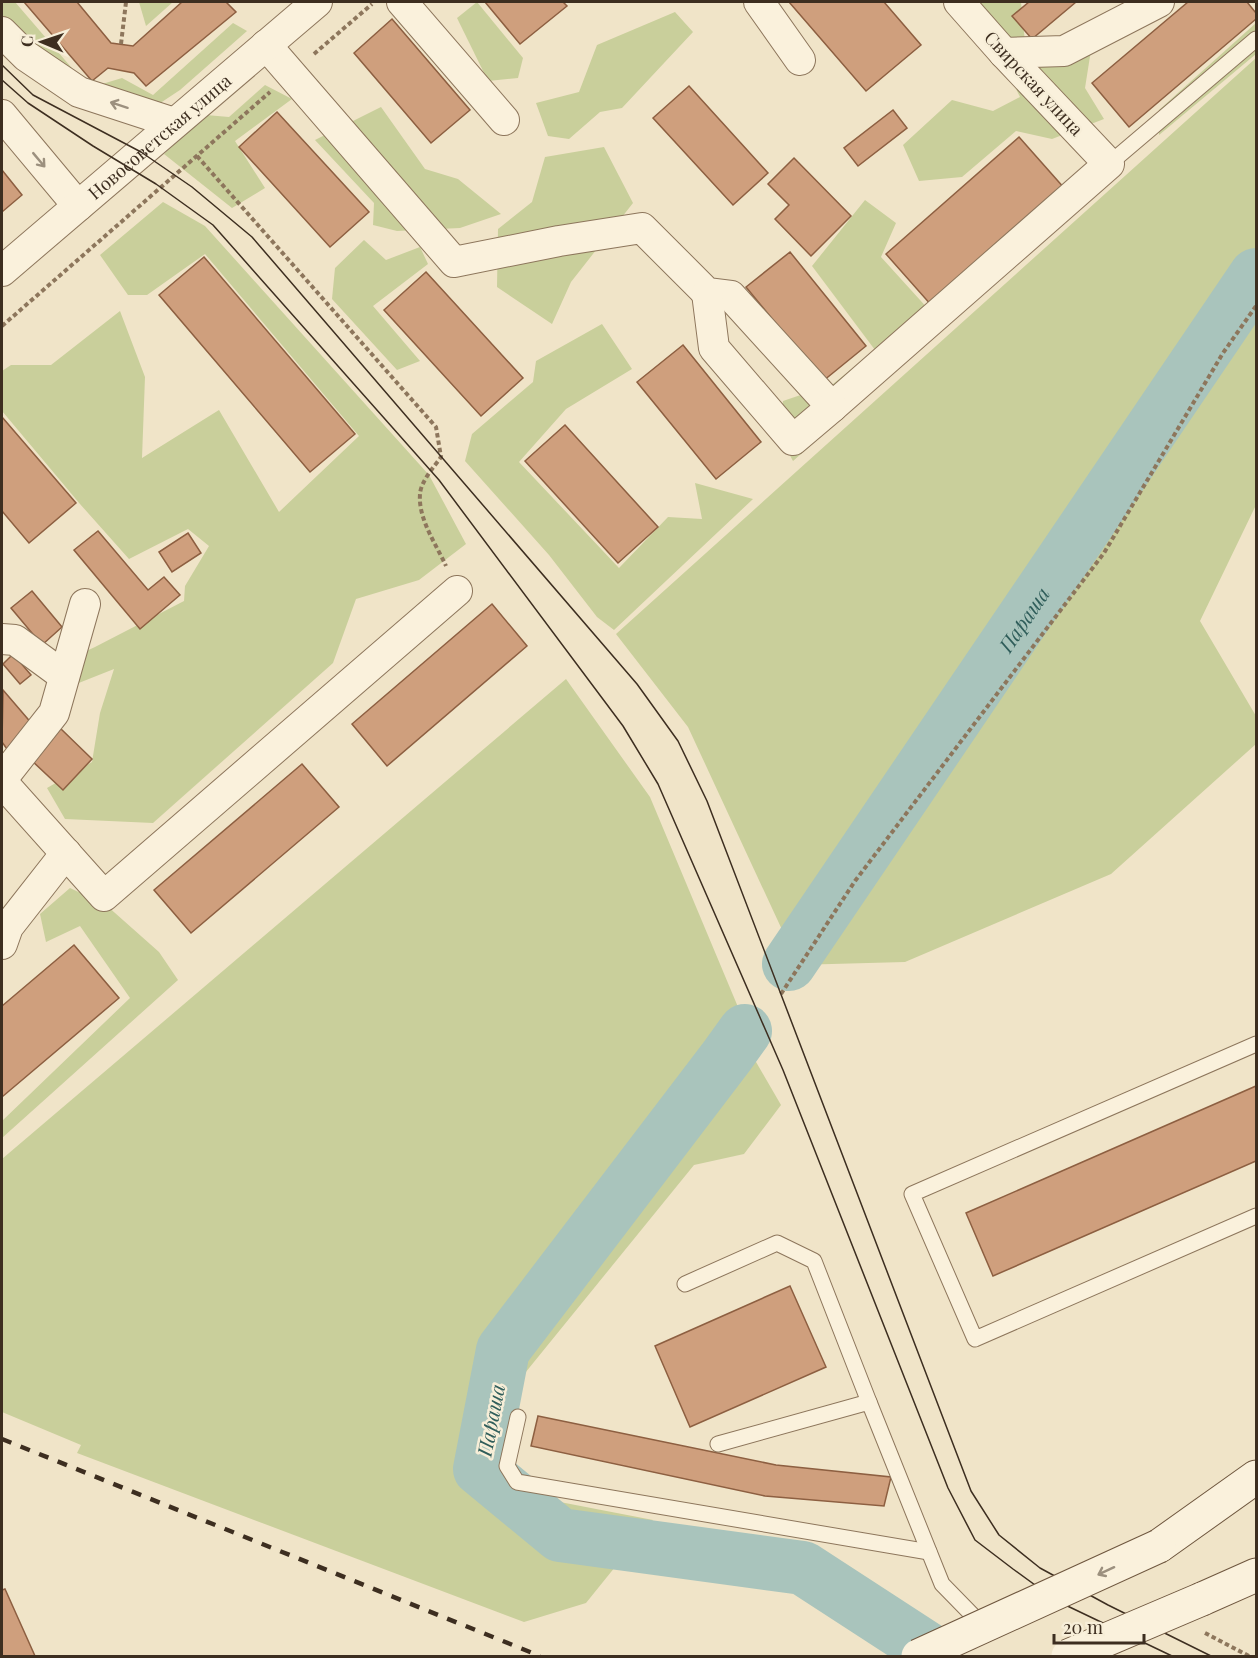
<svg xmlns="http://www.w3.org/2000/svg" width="1258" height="1658" font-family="'Playfair Display',serif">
<rect width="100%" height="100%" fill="#f0e4c8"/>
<g fill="#c9cf9b">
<path d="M 2,2 L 15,2 L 89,88 L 122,78 L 153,95 L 233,23 L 247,31 L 180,90 L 133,121 L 2,35 Z"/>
<path d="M 139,2 L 173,2 L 146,26 Z"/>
<path d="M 477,2 L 523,58 L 518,78 L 488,81 L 457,18 Z"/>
<path d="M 973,2 L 1021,2 L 1025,42 L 1091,50 L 1085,88 L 1104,119 L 1052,139 L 1016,131 L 962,177 L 919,181 L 903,145 L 952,100 L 993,111 L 1020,97 Z"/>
<path d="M 675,12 L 693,32 L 622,108 L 600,112 L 569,139 L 548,136 L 536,103 L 579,92 L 597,45 Z"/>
<path d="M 1256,23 L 1256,54 L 1159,135 L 1159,110 Z"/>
<path d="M 1256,58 L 1256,271 L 802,939 L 784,934 L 688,727 L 616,634 Z"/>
<path d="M 265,85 L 292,99 L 235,141 L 265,188 L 232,208 L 164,154 L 206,115 L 229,117 Z"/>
<path d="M 381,107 L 425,169 L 458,179 L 501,214 L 460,228 L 397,231 L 373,225 L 374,203 L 315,140 Z"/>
<path d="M 604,147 L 633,203 L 571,282 L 552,324 L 497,287 L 498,229 L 532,202 L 545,157 Z"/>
<path d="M 865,200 L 896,223 L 881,257 L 930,311 L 1001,251 L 1025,258 L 793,461 L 779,435 L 783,401 L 833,384 L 875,350 L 812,266 Z"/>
<path d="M 163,202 L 205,226 L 429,475 L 466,544 L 419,580 L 356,599 L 333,663 L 153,823 L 65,819 L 47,788 L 92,762 L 100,713 L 114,669 L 56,692 L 43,671 L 95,647 L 184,601 L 185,586 L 209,546 L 188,529 L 129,559 L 80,504 L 2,411 L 2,371 L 11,365 L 51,365 L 120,311 L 145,377 L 142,458 L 219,410 L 279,512 L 359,436 L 205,254 L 147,295 L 128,295 L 100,255 Z"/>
<path d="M 364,240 L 386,260 L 420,247 L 428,264 L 373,306 L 420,361 L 397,370 L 332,299 L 335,268 Z"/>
<path d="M 1256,285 L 1256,505 L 1200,621 L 1256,716 L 1256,744 L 1111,874 L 905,962 L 795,965 Z"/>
<path d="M 602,324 L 632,369 L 566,409 L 519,462 L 619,568 L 668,517 L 702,519 L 695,483 L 753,499 L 614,630 L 597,617 L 549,555 L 465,461 L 472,434 L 533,382 L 536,361 Z"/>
<path d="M 566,679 L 650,797 L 738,1007 L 730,1017 L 781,1105 L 744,1154 L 694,1165 L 521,1378 L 494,1465 L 529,1496 L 653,1520 L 586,1603 L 524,1622 L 77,1453 L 81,1445 L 2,1412 L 2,1159 Z"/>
<path d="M 70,888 L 106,905 L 159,952 L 178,980 L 2,1138 L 2,1121 L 130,998 L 80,926 L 46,942 L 40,914 Z"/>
</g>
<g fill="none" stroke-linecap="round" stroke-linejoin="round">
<g stroke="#a9c4bc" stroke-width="54">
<path id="s1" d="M 789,964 L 1256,275"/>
<path d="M 745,1031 L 727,1056 L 503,1350 L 480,1469 L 560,1535 L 803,1568 L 926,1648"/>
</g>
</g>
<g fill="#cf9f7d" stroke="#8d5f41" stroke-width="1.5">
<path d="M 24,2 L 77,2 L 111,43 L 133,46 L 182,2 L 226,2 L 236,12 L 146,86 L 134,73 L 108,68 L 92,81 Z"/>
<path d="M 485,2 L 563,2 L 567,6 L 520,44 Z"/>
<path d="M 789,2 L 884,2 L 921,45 L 866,91 Z"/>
<path d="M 1029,2 L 1076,2 L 1032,39 L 1012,16 Z"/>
<path d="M 1188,2 L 1247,2 L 1256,13 L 1256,19 L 1129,127 L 1092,83 Z"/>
<path d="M 392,19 L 470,110 L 431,143 L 354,53 Z"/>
<path d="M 689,86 L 768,173 L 733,205 L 653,118 Z"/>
<path d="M 893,110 L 907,128 L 858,166 L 844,148 Z"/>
<path d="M 277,112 L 369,212 L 330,247 L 239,147 Z"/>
<path d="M 1019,137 L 1065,189 L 932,306 L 886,254 Z"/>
<path d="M 794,158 L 851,216 L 811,256 L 775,219 L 789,205 L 768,184 Z"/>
<path d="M 2,170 L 22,195 L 2,212 Z"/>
<path d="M 790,252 L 866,346 L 823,381 L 746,287 Z"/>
<path d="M 204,257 L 355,434 L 310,472 L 159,295 Z"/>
<path d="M 426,272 L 523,378 L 481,416 L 384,310 Z"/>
<path d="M 683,345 L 761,442 L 716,479 L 637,382 Z"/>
<path d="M 2,417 L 76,503 L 29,543 L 2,511 Z"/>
<path d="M 565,425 L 658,527 L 618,563 L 525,461 Z"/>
<path d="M 98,531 L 148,590 L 164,577 L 180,595 L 140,629 L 74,550 Z"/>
<path d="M 188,533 L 201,553 L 172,572 L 159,552 Z"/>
<path d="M 32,591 L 62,627 L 42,645 L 11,608 Z"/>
<path d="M 492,604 L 527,646 L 387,766 L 352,724 Z"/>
<path d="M 13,654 L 31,675 L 20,684 L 3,664 Z"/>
<path d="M 3,690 L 33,725 L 7,749 L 2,742 Z"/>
<path d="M 60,728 L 92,759 L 63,790 L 30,759 Z"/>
<path d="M 302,764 L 339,807 L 191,933 L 154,890 Z"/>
<path d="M 74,945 L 119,998 L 2,1097 L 2,1006 Z"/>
<path d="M 1256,1086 L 1256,1161 L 993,1276 L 966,1213 Z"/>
<path d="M 790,1286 L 826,1367 L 690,1427 L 655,1346 Z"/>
<path d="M 538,1416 L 776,1465 L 891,1477 L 884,1506 L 765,1496 L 531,1446 Z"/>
<path d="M 5,1589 L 35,1656 L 2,1656 L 2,1590 Z"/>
</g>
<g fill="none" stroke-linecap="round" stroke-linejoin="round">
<defs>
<g id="lane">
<path d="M 1109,164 L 1256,39"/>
<path d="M 1256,1044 L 912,1194 L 975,1339 L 1256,1216"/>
<path d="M 685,1284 L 777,1243 L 814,1261 L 869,1402"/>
<path d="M 518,1417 L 507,1466 L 517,1482 L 929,1552"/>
<path d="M 718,1444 L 869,1402 L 942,1584 L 984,1627"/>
</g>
<g id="street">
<path d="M 402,2 L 504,120"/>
<path d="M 759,2 L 800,60"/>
<path d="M 2,32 L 26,56 L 79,92 L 174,123"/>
<path d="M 266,45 L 454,262 L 559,241 L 642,228 L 707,293 L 731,296 L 832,407 L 1109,164 L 1004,53 L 959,2"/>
<path d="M 1004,53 L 1064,51 L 1159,2"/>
<path d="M 2,115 L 78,206"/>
<path id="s2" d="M 2,271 L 317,2"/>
<path d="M 707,293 L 714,348 L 793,440 L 832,407"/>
<path d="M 2,639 L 15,640 L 64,676"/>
<path d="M 2,779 L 54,713 L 85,604"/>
<path d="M 2,782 L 104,896 L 457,591"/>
<path d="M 2,944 L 8,927 L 66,853"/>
</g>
<g id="secondary">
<path d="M 1159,1546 L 1256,1477"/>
<path d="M 1202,1599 L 1256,1575"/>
</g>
</defs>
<use href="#lane" stroke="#8d765c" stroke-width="17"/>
<use href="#street" stroke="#8d765c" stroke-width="32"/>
<use href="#secondary" stroke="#6f573f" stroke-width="35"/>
<g stroke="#8d765c" stroke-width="4" stroke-dasharray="4.5 3" stroke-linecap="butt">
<path d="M 121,44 L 126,2"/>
<path d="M 314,54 L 372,4"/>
<path d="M 197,156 L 436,427 L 441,457 C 434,467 421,481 420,494 C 418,519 436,544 446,566"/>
<path d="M 2,326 L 270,92"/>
<path d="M 781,994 L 855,881 L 1104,553 L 1223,353 L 1256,306"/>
<path d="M 1205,1633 L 1249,1656"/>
</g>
<use href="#lane" stroke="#faf1dc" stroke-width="15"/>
<use href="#street" stroke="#faf1dc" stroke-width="30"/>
<use href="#secondary" stroke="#faf1dc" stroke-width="33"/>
<g stroke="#3d2e20" stroke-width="1.5">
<path d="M 2,65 L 33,95 L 141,152 L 192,187 L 252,237 L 637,684 L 678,741 L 707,801 L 971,1491 L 999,1535 L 1040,1568 L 1108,1605 L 1211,1656"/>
<path d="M 2,80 L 28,103 L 93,146 L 156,184 L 213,225 L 439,480 L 623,726 L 658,784 L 783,1070 L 948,1488 L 975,1540 L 1013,1569 L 1057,1601 L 1172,1656"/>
</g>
<path stroke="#3d2e20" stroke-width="4.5" stroke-dasharray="10 10" stroke-linecap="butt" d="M 2,1439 L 540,1656"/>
<defs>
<g id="secondary-bridge">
<path d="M 918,1656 L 1159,1546"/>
<path d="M 1068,1656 L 1202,1599"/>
</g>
</defs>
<use href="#secondary-bridge" stroke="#6f573f" stroke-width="35" stroke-linecap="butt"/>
<use href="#secondary-bridge" stroke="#faf1dc" stroke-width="33"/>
</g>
<defs><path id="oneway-shaft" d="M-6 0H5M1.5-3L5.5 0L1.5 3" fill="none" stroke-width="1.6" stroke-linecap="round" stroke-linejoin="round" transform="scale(1.5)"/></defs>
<g stroke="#9c907e">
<use href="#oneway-shaft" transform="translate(119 105) rotate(-162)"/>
<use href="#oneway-shaft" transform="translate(39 160) rotate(50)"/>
<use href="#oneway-shaft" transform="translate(1106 1571) rotate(155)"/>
</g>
<g text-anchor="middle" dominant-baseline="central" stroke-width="5" stroke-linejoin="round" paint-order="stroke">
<g font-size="18" fill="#3d2e20" stroke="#f7eed8">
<text transform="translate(1034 83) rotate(47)">Свирская улица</text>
<text stroke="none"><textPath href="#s2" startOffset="207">Новосоветская улица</textPath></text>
</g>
<g font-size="20" font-style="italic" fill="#2f5d5a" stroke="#f7eed8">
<text stroke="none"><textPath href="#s1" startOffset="417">Параша</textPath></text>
<text transform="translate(490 1420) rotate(-79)">Параша</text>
</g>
</g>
<rect width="1258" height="1658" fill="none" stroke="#3d2e20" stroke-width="6"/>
<g transform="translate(42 42) rotate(272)" stroke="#f7eed8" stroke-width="4.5" paint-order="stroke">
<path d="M0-4.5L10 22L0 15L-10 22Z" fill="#3d2e20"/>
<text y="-9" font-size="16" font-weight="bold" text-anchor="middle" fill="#3d2e20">С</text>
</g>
<path d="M1054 1634v9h90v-9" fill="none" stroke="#3d2e20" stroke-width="3"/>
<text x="1063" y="1634" font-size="18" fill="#3d2e20" stroke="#f7eed8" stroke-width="4.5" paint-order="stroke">20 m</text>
</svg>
